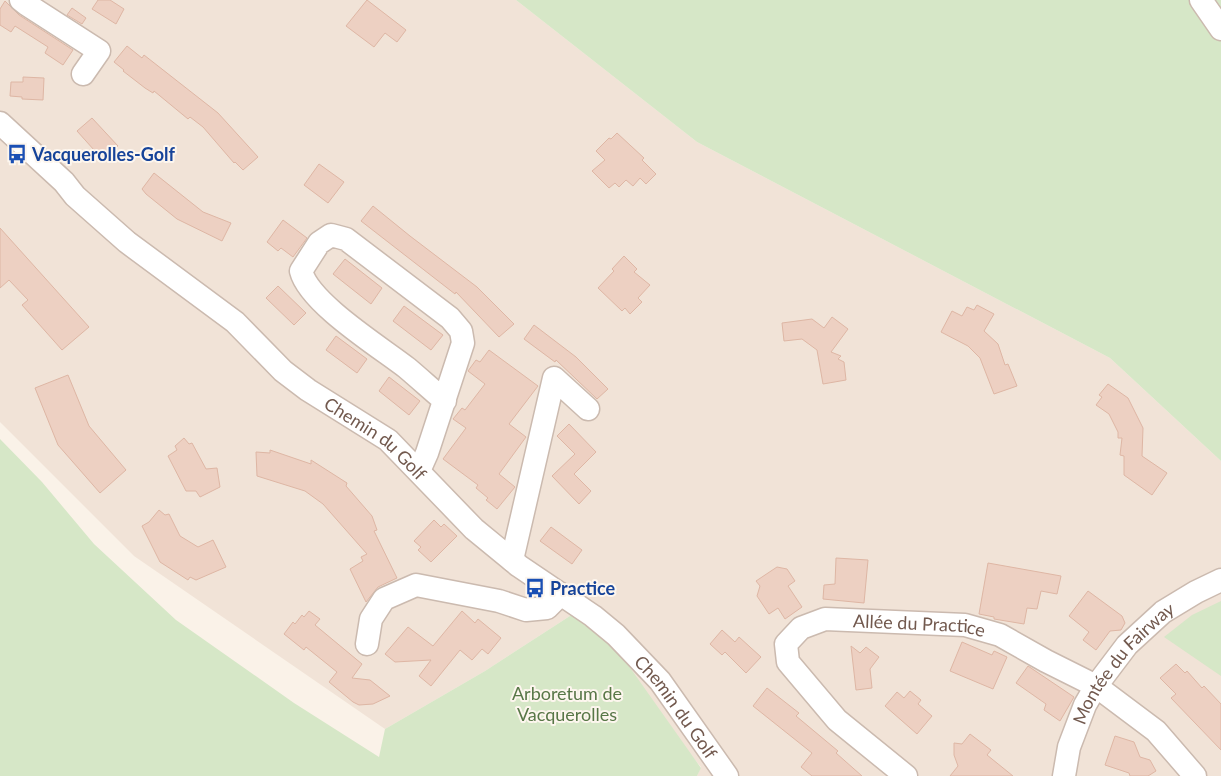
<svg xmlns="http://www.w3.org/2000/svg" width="1221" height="776" font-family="Lato,sans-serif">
<rect width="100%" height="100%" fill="#faf2e8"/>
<path fill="#f1e3d7" d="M 0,0 L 516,0 L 697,142 L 1110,358 L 1221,461 L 1221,776 L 697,776 L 701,767 L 573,614 L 485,671 L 385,729 L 134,556 L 0,422 Z"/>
<g fill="#d6e7c7">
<path d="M 516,0 L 1221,0 L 1221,461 L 1110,358 L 697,142 Z"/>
<path d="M 0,439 L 42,482 L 94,544 L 176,620 L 294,703 L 379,757 L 385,729 L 485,671 L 573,614 L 614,645 L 701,768 L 697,776 L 0,776 Z"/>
<path d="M 1221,601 L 1221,676 L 1164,637 L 1192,615 Z"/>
</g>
<g fill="#edd0c2" stroke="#deb6a4">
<path d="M 98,0 L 110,0 L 124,9 L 116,24 L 92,9 Z"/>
<path d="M 367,0 L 406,30 L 397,42 L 385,33 L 374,47 L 346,26 Z"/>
<path d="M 5,1 L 19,15 L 73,50 L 63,65 L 45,53 L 48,47 L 15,26 L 11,32 L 0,25 L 0,9 Z"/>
<path d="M 72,8 L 86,18 L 82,24 L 67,15 Z"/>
<path d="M 127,46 L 142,58 L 144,55 L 218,113 L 258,157 L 243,170 L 235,162 L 234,163 L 203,127 L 190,117 L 188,119 L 154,91 L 153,93 L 145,88 L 123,71 L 124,70 L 114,62 Z"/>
<path d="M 23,77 L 44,78 L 43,100 L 22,99 L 22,97 L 10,96 L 11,82 L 23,82 Z"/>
<path d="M 92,118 L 118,146 L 103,160 L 77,131 Z"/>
<path d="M 617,133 L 644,158 L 642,160 L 656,174 L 646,184 L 640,178 L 633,186 L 626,180 L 619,187 L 615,183 L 609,188 L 592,171 L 605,160 L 596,151 L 609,138 L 611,139 Z"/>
<path d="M 319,164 L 344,182 L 328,203 L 304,185 Z"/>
<path d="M 154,173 L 203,212 L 231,223 L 222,241 L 177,219 L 146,194 L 142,189 Z"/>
<path d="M 373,206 L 410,236 L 477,287 L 514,324 L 499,337 L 456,292 L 455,294 L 361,221 Z"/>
<path d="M 283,220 L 307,238 L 293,257 L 281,248 L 278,251 L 267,242 Z"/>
<path d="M 0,228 L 89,327 L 62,350 L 22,305 L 28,300 L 9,280 L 0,288 Z"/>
<path d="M 624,256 L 637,269 L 634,272 L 650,285 L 638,298 L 642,302 L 630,314 L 625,308 L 622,311 L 598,288 L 614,271 L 612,269 Z"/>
<path d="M 345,259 L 382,288 L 371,304 L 333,274 Z"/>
<path d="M 278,286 L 306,313 L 294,325 L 266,298 Z"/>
<path d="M 977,305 L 994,314 L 984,331 L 998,344 L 1005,365 L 1008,364 L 1017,386 L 994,394 L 980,358 L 968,346 L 941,332 L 952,311 L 962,316 L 967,307 L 974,310 Z"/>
<path d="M 404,306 L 443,335 L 431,350 L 393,321 Z"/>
<path d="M 832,317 L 848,329 L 831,352 L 841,356 L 838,359 L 844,362 L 846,380 L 823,384 L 817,350 L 802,339 L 784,341 L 782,323 L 812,319 L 824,328 Z"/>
<path d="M 534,325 L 576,357 L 608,389 L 597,399 L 556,360 L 555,362 L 524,339 Z"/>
<path d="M 336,336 L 367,359 L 357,373 L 326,350 Z"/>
<path d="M 489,350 L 538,386 L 509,424 L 526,437 L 499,474 L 515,487 L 497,509 L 486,500 L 488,498 L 476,488 L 478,485 L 443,459 L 466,428 L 453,419 L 462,408 L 465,410 L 485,384 L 468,371 L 476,360 L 480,362 Z"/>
<path d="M 68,375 L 89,426 L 126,470 L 100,493 L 58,445 L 35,388 Z"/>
<path d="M 389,377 L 420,401 L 409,415 L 379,391 Z"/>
<path d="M 1108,384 L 1128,398 L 1143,428 L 1142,456 L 1167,473 L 1152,495 L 1124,475 L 1124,456 L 1120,455 L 1122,438 L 1118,438 L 1118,432 L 1109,414 L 1096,405 L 1102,397 L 1099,395 Z"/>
<path d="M 569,424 L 596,452 L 574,474 L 591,491 L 579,504 L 552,476 L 575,454 L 557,436 Z"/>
<path d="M 184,438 L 189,444 L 192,443 L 206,469 L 217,468 L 220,487 L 200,497 L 196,491 L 186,491 L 168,456 L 177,450 L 175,446 Z"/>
<path d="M 270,450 L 311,464 L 311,460 L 347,483 L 346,486 L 372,516 L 377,530 L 374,531 L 397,578 L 378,587 L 366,602 L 350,569 L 363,561 L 361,557 L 367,554 L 323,504 L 305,491 L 257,476 L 256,452 L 270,453 Z"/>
<path d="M 159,510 L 165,515 L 169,514 L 180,536 L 198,547 L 213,540 L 226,567 L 196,580 L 190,577 L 188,580 L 160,562 L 142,526 L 149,522 Z"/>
<path d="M 434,520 L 441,527 L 444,524 L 457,536 L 431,562 L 418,550 L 421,547 L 414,541 Z"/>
<path d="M 551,527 L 582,550 L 572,564 L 540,541 Z"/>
<path d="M 836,558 L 868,560 L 864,603 L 823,599 L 824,585 L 835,584 Z"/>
<path d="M 988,563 L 1061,576 L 1057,594 L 1041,591 L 1037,609 L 1027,608 L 1024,624 L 994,619 L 994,617 L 979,614 Z"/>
<path d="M 777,567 L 787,569 L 795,581 L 788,586 L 802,607 L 785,619 L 778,608 L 769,614 L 757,596 L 760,586 L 756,581 Z"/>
<path d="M 1088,591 L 1122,616 L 1125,623 L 1121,630 L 1110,631 L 1096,650 L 1083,640 L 1089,632 L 1069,616 Z"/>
<path d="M 309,611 L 320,619 L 315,625 L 362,664 L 352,678 L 370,680 L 390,696 L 373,704 L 359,705 L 353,702 L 329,682 L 337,672 L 306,647 L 304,650 L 284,634 L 293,622 L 295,624 L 302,615 L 304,617 Z"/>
<path d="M 462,611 L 475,623 L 478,619 L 501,638 L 488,654 L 482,649 L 472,660 L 460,650 L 431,686 L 419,676 L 431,660 L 395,662 L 385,654 L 408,627 L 433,646 Z"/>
<path d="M 722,630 L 735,642 L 739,637 L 761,657 L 746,673 L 725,652 L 722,655 L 710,644 Z"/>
<path d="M 962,642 L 992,655 L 994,651 L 1007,657 L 993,689 L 950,671 Z"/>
<path d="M 851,646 L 860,653 L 866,647 L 879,657 L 870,669 L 872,688 L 856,690 Z"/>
<path d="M 1176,664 L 1185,673 L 1187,671 L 1202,688 L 1204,686 L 1221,704 L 1221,750 L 1171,698 L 1176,694 L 1160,678 Z"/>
<path d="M 1028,666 L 1074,697 L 1060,721 L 1044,710 L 1046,704 L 1016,683 Z"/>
<path d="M 767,688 L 799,713 L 796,716 L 838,751 L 836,753 L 862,776 L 812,776 L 801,767 L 812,753 L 753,706 Z"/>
<path d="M 910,691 L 921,700 L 918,704 L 932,716 L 917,734 L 885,706 L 897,692 L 904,698 Z"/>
<path d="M 970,734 L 991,750 L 987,755 L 1013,776 L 950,776 L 958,766 L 954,755 L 954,743 L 962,744 Z"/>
<path d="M 1115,736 L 1134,742 L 1140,757 L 1150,760 L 1156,771 L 1148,776 L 1130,776 L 1129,773 L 1105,765 Z"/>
</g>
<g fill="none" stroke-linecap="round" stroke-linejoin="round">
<defs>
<g id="minor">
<path d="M 21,0 L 26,4 L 99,51 L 83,74"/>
<path d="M 1201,0 L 1221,29"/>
<path id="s1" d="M 0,123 L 64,182 L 75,196 L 127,242 L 235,322 L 283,371 L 308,390 L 388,440 L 474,529 L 519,566 L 593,616 L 616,635 L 660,681 L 727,776"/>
<path d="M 419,471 L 427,453 L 463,343 L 461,331 L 450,318 L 346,239 L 331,235 L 319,243 L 301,271 C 309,303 380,347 407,368 C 420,379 432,390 445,401"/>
<path d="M 512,560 L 554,378 L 588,409"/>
<path d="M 367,644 L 371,619 L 384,599 L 416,585 L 499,601 L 526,610 L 547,608 L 561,594"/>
<path id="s2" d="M 906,776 L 837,720 L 788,662 L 786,644 L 801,628 L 825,619 L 965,625 L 1000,635 L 1046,661 L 1096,686 L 1156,731 L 1195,776"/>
<path id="s3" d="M 1064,776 L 1069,747 L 1085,705 L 1096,686 L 1127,645 L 1163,612 L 1196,592 L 1221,580"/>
</g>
</defs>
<use href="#minor" stroke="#cbbaaf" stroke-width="25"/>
<use href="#minor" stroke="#fff" stroke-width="22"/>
</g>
<defs>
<symbol id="bus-bare" viewBox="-9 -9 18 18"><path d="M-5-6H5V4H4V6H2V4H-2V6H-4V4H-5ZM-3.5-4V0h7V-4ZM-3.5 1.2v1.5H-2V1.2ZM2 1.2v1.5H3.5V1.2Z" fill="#1a4fb4" stroke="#fdf6ee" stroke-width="2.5" paint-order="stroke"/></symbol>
</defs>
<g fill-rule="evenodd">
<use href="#bus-bare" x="3" y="140" width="28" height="28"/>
<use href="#bus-bare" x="521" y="574" width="28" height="28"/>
</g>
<g text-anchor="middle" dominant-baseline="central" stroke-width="4" stroke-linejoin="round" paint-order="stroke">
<g font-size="18" font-weight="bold" fill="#164399" stroke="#fdf6ee" text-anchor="start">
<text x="32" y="154">Vacquerolles-Golf</text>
<text x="550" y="588">Practice</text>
</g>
<g font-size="18" fill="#72594e" stroke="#fdf6ee">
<text stroke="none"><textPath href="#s1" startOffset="492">Chemin du Golf</textPath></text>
<text stroke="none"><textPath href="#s2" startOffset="325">Allée du Practice</textPath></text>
<text stroke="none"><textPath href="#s3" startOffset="131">Montée du Fairway</textPath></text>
<text stroke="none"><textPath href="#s1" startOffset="898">Chemin du Golf</textPath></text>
</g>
<g font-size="18" fill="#587747" stroke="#fdf6ee">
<text x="567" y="693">Arboretum de<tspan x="567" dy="21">Vacquerolles</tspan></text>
</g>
</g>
</svg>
